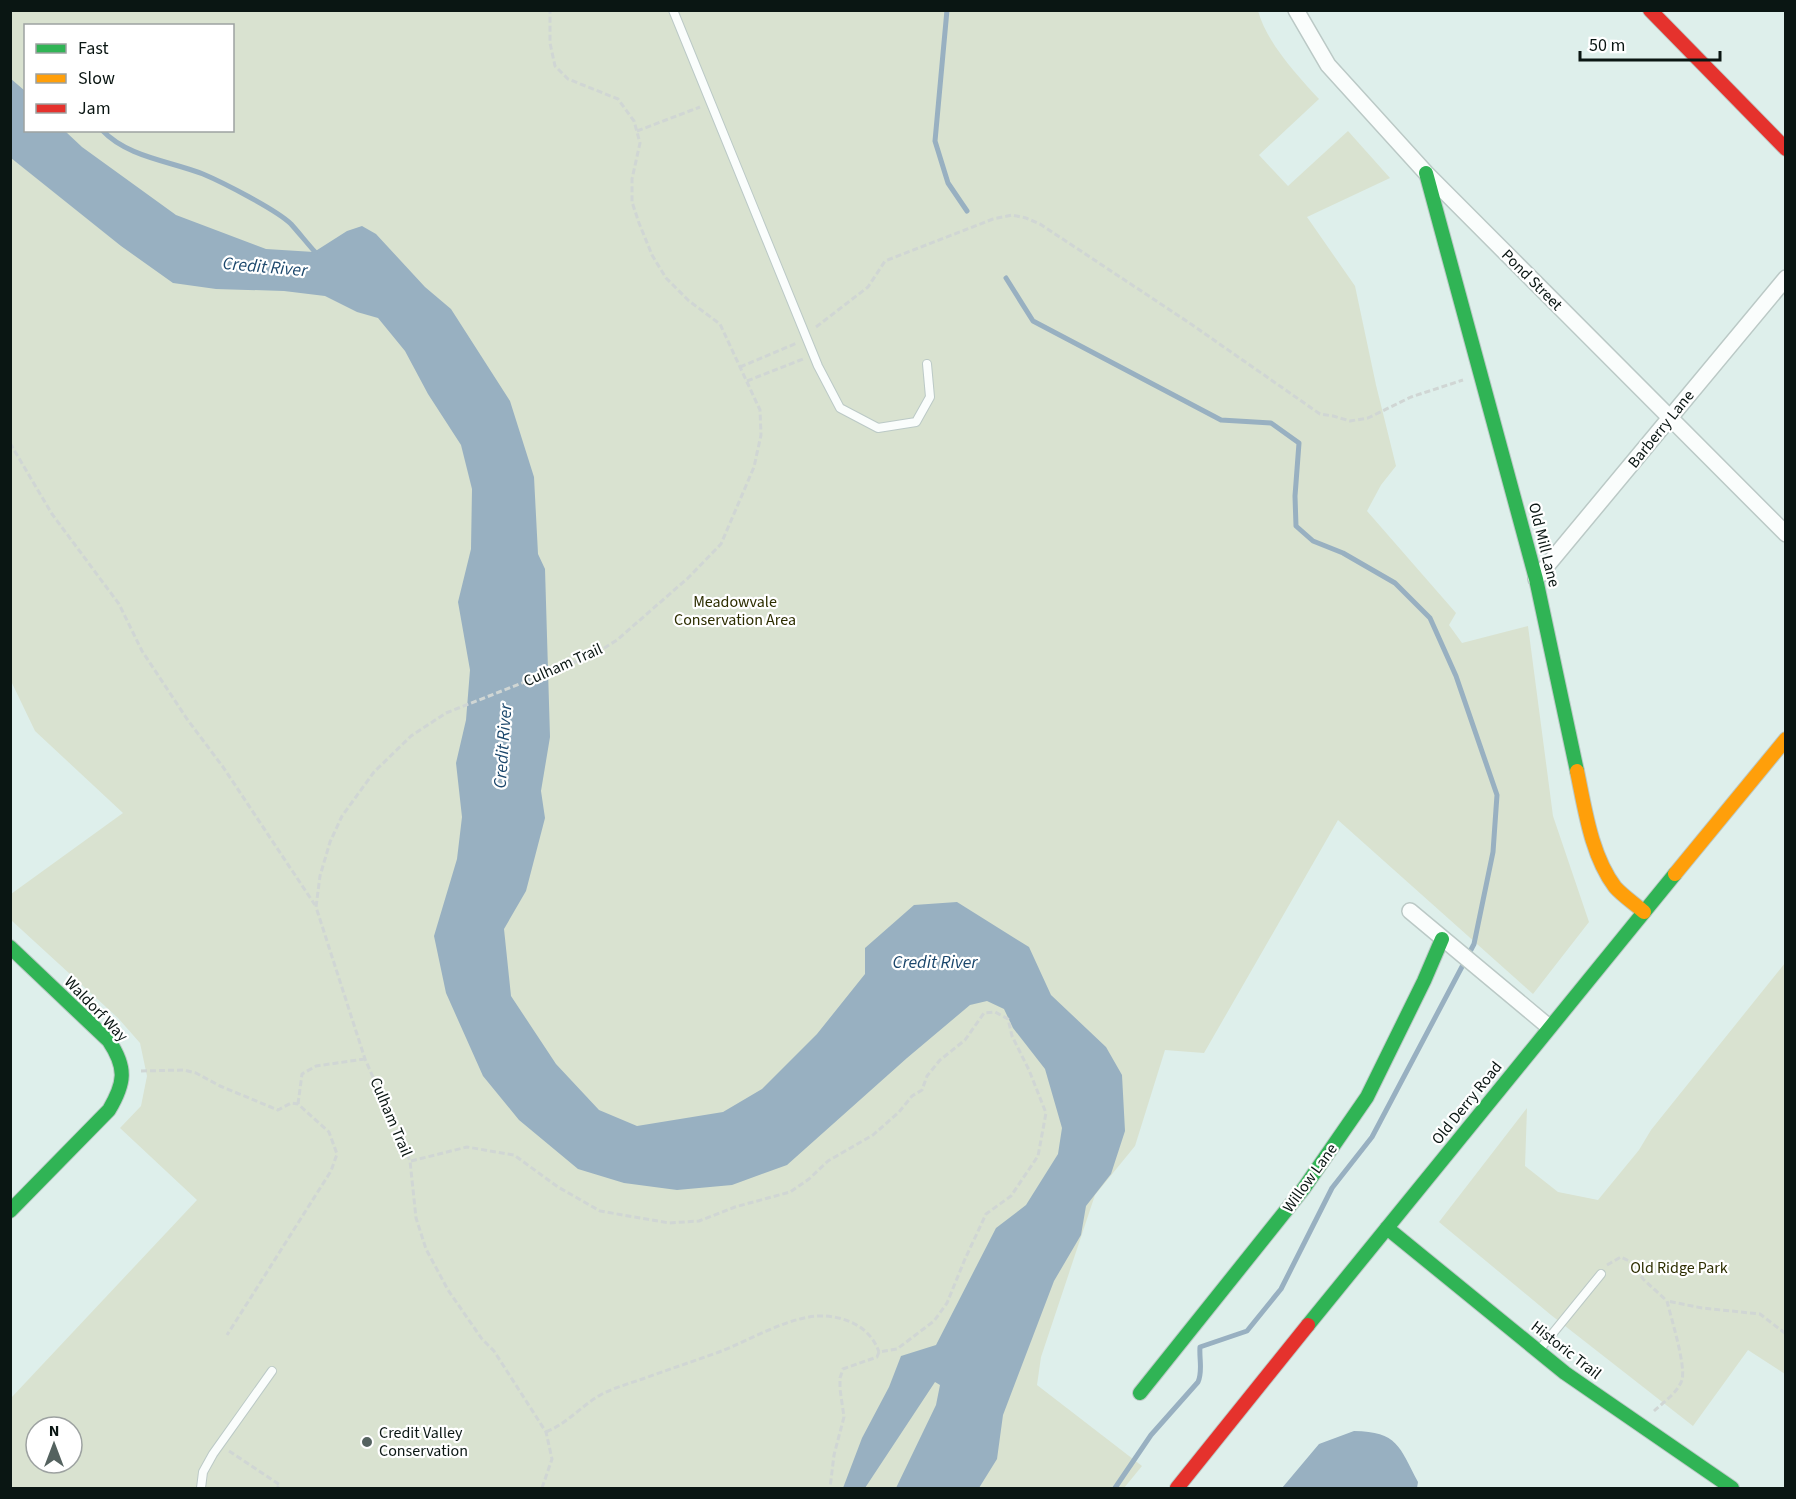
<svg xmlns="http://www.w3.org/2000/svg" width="1796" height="1499" font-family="'Source Sans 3',sans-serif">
<rect width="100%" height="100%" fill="#deefeb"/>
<g fill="#d9e2d0" fill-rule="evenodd">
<path d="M 11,11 L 1258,11 C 1267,43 1297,75 1319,99 L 1259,155 L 1288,186 L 1348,131 L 1390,178 L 1307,217 L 1355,286 L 1376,385 L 1396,466 L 1381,485 L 1367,511 L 1456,613 L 1449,625 L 1462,643 L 1528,626 L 1553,816 L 1589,922 L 1533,994 L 1338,820 L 1204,1053 L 1165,1050 L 1135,1146 L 1095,1195 L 1041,1357 L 1037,1385 L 1142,1466 L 1124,1488 L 11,1488 L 11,1398 L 197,1200 L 120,1128 L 141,1106 L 147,1076 L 140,1043 L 118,1018 L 11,920 L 11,894 L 123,813 L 35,731 L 11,681 ZM 26,26 L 232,26 L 232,130 L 26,130 ZM 36,1427 L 72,1427 L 72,1463 L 36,1463 Z"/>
<path d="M 1785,963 L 1785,1374 L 1748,1350 L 1693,1426 L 1551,1315 L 1439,1222 L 1527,1108 L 1525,1166 L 1558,1192 L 1598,1200 L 1639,1150 L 1651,1130 Z"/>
</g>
<g fill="#98b0c1">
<path d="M 10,78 L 25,91 L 26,130 L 65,131 L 82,147 L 176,215 L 266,249 L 314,252 L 347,231 L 362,226 L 376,234 L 425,287 L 451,309 L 510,401 L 534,477 L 538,554 L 545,569 L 550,737 L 541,791 L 545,818 L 526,891 L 504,929 L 511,996 L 556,1064 L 599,1110 L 637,1126 L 723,1112 L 762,1089 L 817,1034 L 865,974 L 865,948 L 914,905 L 957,902 L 1029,947 L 1051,995 L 1106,1047 L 1122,1075 L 1125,1131 L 1111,1174 L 1086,1206 L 1081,1235 L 1054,1281 L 1003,1415 L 997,1459 L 979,1488 L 896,1488 L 936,1405 L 940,1385 L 935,1382 L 865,1488 L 843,1488 L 862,1438 L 889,1387 L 901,1356 L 936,1345 L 996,1228 L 1026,1205 L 1058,1154 L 1062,1128 L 1045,1069 L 1013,1028 L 1004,1009 L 987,1001 L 970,1005 L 907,1058 L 787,1165 L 732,1185 L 677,1190 L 624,1183 L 578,1169 L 519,1120 L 483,1076 L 446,993 L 434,936 L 457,859 L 462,817 L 456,763 L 466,720 L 470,670 L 458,602 L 471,549 L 472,489 L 461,445 L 428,394 L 405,351 L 378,318 L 357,312 L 325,296 L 284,291 L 216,289 L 173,283 L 121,246 L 11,158 Z"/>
<path d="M 1354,1431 C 1398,1432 1399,1446 1418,1482 L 1417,1488 L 1282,1488 L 1319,1444 Z"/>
</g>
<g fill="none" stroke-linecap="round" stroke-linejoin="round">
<g stroke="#98b0c1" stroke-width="5">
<path d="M 947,10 L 935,141 L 948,183 L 967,211"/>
<path d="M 102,130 C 127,157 170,161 203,174 C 222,182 277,210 291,224 C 299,233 307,243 315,252"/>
<path d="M 1006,278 L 1033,321 L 1221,420 L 1271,423 L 1299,443 L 1295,496 L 1296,526 L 1313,541 L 1343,553 L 1395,583 L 1430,618 L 1456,676 L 1497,795 L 1493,852 L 1474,944 L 1372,1137 L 1332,1188 L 1281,1289 L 1247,1331 L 1200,1347 C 1199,1359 1203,1371 1198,1382 L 1151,1435 L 1115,1488"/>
</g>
<defs>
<g id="lane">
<path d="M 673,10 L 818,366 L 840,408 L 878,428 L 916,422 L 930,397 L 927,364"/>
<path d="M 1540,1349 L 1601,1274"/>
<path d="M 201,1488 L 203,1472 L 213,1454 L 272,1371"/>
</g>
<g id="street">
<path d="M 1296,10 L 1328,65 L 1426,173 L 1786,534"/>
<path d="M 1536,579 L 1786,278"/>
<path d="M 1410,911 L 1549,1027"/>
</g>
<g id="fast">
<path d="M 1426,173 L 1536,579 L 1577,771"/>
<path d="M 10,947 L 109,1041 C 127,1068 125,1083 109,1110 L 10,1211"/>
<path d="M 1387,1228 L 1565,1373 L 1732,1488"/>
<path d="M 1308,1325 L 1675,874"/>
<path d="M 1140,1393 L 1304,1188 L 1367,1097 L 1424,981 L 1442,939"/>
</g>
<g id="slow">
<path d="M 1577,771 C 1585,809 1591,855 1615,887 C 1623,896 1635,904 1644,912"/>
<path d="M 1675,874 L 1786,739"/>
</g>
<g id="jam">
<path d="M 1650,10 L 1786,149"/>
<path d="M 1177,1488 L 1308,1325"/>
</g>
</defs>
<use href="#lane" stroke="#bbc9c6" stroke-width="10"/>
<use href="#street" stroke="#bbc9c6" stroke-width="18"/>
<use href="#fast" stroke="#bbc9c6" stroke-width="16"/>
<use href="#slow" stroke="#bbc9c6" stroke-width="16"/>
<use href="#jam" stroke="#bbc9c6" stroke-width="16"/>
<g stroke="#d0d6d4" stroke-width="3" stroke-dasharray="6 3" stroke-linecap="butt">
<path d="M 637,131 L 700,107"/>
<path d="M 816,327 L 868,287 L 885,261 L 993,219 L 1012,215 L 1026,218 L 1040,224 L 1188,322 L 1320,414 L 1333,416 L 1350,421 L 1368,418 L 1411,397 L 1463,380"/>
<path d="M 740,367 L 797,343"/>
<path d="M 747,381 L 803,359"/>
<path d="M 10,443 L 52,514 L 119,604 L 142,651 L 187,719 L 223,767 L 315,905"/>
<path d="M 141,1071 L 184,1070 L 196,1073 L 220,1086 L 278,1110 L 291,1103 L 298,1104 L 329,1132 L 337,1154 L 331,1171 L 227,1335"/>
<path d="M 298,1104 L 302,1074 L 316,1066 L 365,1059"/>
<path d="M 411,1161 L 467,1147 L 514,1155 L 558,1187 L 600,1211 L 669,1223 L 699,1221 L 735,1207 L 790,1192 L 809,1179 L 828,1161 L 873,1135 L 899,1112 L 912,1096 L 922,1090 L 927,1076 L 940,1060 L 965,1040 L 984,1013 L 995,1012 L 1008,1019 L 1012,1036 L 1029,1070 L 1046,1113 L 1038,1156 L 1011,1196 L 986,1214 L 965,1259 L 947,1303 L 934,1321 L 897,1349 L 879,1352 L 877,1357 L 843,1369 L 840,1378 L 840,1389 L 844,1417 L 834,1455 L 830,1488"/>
<path d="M 1607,1265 L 1621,1257 L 1633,1263 L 1643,1279 L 1667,1301"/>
<path d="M 1654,1411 C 1663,1403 1678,1392 1682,1380 C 1686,1365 1671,1318 1667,1301 L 1702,1308 L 1760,1314 L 1786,1334"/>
<path d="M 546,1432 C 568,1423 582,1405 602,1394 C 616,1387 631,1383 645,1378 C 670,1369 694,1361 719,1352 C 751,1340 792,1314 826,1316 C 850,1318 871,1329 879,1352"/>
<path d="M 229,1451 L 280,1485 L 277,1488"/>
<path d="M 542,1488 L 552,1459 L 546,1432 L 494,1351 L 482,1339 L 448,1290 L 426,1249 L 416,1218 L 410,1161 L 365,1059 L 316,907 L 320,876 L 330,842 L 342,816 L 374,772 L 411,736 L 446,713 L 593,655 L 617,640 L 688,578 L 721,544 L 754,467 L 761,435 L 760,410 L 720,324 L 689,301 L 666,278 L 652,255 L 639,223 L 632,202 L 632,179 L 640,143 L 634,121 L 618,99 L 568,79 L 555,66 L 550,43 L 550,10"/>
</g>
<use href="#lane" stroke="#fafdfc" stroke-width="8"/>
<use href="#street" stroke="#fafdfc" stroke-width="15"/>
<use href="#fast" stroke="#30b455" stroke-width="14"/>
<use href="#slow" stroke="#ff9f0a" stroke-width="14"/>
<use href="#jam" stroke="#e5322d" stroke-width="14"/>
</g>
<circle fill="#54625f" stroke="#fff" stroke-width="2" cx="367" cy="1442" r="6"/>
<g text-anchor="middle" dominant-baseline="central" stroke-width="4.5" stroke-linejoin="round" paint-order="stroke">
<g font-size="16" fill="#0a1613" stroke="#fff">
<text transform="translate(1532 280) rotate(45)">Pond Street</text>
<text transform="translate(1661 429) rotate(-51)">Barberry Lane</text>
<text transform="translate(1544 545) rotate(76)">Old Mill Lane</text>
<text transform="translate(563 665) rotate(-24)">Culham Trail</text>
<text transform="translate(96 1009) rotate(46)">Waldorf Way</text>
<text transform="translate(1467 1103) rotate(-51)">Old Derry Road</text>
<text transform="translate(391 1117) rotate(67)">Culham Trail</text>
<text transform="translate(1310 1178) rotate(-54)">Willow Lane</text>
<text transform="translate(1566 1350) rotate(38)">Historic Trail</text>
</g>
<g font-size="16" fill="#2d2e00" stroke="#fff">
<text x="735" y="602">Meadowvale<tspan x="735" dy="18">Conservation Area</tspan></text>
<text x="1679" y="1268">Old Ridge Park</text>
</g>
<g font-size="16" fill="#0a1613" stroke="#fff" text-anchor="start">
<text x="379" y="1433">Credit Valley<tspan x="379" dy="18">Conservation</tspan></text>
</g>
<g font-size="18" font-style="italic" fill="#1b476c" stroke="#fff">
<text transform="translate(265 267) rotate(5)">Credit River</text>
<text transform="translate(503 746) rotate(-86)">Credit River</text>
<text x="935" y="962">Credit River</text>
</g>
</g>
<rect width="1796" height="1499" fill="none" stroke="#0a1613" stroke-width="24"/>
<rect x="24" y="24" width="210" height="108" fill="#ffffff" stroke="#9da2a1" stroke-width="1.5"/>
<rect x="36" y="44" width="30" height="9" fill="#30b455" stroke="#9da2a1" stroke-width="1.5"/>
<text x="78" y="54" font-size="18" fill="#0a1613">Fast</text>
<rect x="36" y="74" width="30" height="9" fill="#ff9f0a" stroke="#9da2a1" stroke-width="1.5"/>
<text x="78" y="84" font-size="18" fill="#0a1613">Slow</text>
<rect x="36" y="104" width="30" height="9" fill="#e5322d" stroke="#9da2a1" stroke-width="1.5"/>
<text x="78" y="114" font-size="18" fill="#0a1613">Jam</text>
<g transform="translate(54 1445)"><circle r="28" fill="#ffffff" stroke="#9da2a1" stroke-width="1.5"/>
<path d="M0-4.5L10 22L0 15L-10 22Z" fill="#54625f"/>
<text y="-9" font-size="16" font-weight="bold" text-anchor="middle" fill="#0a1613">N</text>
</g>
<path d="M1580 51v9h140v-9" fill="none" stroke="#0a1613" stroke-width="3"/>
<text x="1589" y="51" font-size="18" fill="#0a1613" stroke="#ffffff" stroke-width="4.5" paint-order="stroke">50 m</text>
</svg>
